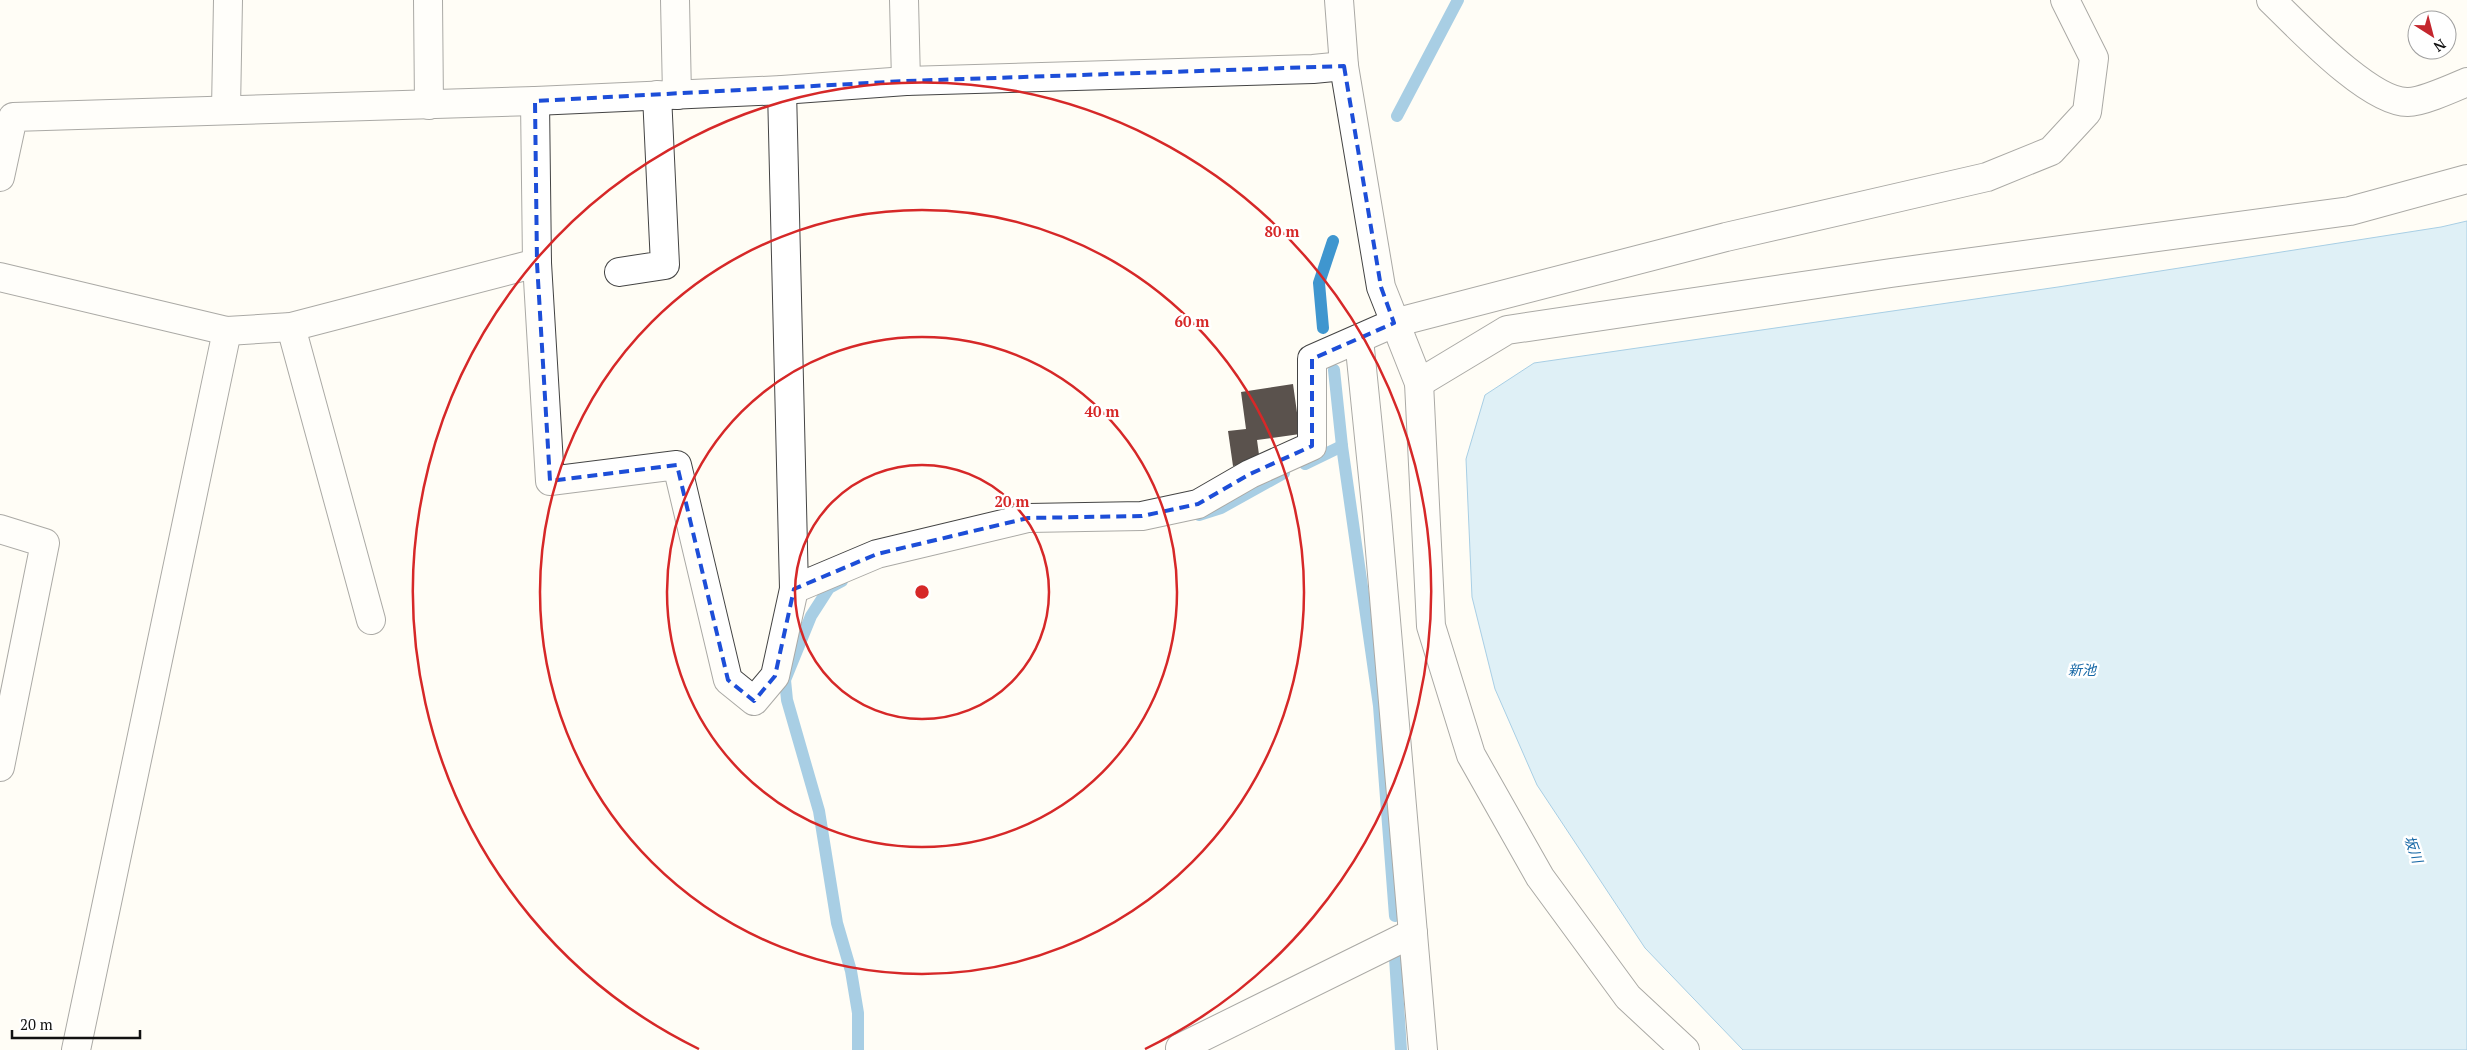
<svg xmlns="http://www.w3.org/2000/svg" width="2467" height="1050" font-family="'PT Serif','Noto Sans JP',serif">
<rect width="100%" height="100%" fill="#fffdf5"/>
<path fill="#b9e0f7" stroke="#3f96cf" d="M 2467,221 L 2467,1050 L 1743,1050 L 1645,948 L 1537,785 L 1495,689 L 1472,597 L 1466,459 L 1485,395 L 1534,363 L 2058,287 L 2441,227 Z"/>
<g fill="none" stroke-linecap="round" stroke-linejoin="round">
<g stroke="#3f96cf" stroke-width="12">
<path d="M 1397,116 L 1458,0"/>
<path d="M 1323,328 L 1319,283 L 1333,241"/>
<path d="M 1334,370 L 1342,446 L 1379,706 L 1395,916"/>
<path d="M 1305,464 L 1342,446"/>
<path d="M 1199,515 L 1221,508 L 1284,473"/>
<path d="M 842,581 L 829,588 L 811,616 L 785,680 L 787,700 L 819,811 L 837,923 L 851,971 L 858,1013 L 858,1050"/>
<path d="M 1395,958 L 1401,1050"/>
</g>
</g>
<path fill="#5a524d" d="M 1293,384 L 1300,434 L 1257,440 L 1260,462 L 1233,466 L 1228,431 L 1246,429 L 1241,392 Z"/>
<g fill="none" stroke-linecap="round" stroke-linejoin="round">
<defs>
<g id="street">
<path d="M 428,0 L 429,105"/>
<path d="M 675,0 L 677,95"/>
<path d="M 904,0 L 906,81"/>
<path d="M 1339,0 L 1344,66 L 1381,287 L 1419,383 L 1431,626 L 1471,755 L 1540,877 L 1628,997 L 1685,1050"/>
<path d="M 2271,0 C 2299,27 2370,103 2408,102 C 2422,102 2453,88 2467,82"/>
<path d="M 782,90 L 794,589"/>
<path d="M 226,109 L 228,0"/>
<path d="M 0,177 L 13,117 L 535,101 L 782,90 L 906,81 L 1313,69 L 1344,66"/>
<path d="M 537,263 L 550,481 L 677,465 L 728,680 L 754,701 L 775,676 L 794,589 L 877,554 L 1028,518 L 1142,516 L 1198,504 L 1250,474 L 1312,446 L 1312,359 L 1394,323 L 1726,237 L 1987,177 L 2051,151 L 2087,112 L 2094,58 L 2065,0"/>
<path d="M 619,272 L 665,265 L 657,95"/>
<path d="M 0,277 L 227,331 L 291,327 L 537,263 L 535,101"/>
<path d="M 291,327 L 371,620"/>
<path d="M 1359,339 L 1377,516 L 1423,1050"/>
<path d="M 1419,383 L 1507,330 L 1891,273 L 2350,211 L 2467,179"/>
<path d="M 0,529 L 45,543 L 0,767"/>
<path d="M 1180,1048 L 1413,933"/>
<path d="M 76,1050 L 227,331"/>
</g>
</defs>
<use href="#street" stroke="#444" stroke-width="30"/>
<use href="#street" stroke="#fff" stroke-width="28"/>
</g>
<path d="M0 0H2467V1050H0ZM 1344,66 L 1381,287 L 1394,323 L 1312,359 L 1312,446 L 1250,474 L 1198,504 L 1142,516 L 1028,518 L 877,554 L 794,589 L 775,676 L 754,701 L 728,680 L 677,465 L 550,481 L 537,263 L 535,101 L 906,81 Z" fill="#fffdf5" fill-opacity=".55" fill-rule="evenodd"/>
<path fill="none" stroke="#1d4ed8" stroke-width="4" stroke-dasharray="10 6" stroke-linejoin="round" d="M 1344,66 L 1381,287 L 1394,323 L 1312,359 L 1312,446 L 1250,474 L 1198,504 L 1142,516 L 1028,518 L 877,554 L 794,589 L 775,676 L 754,701 L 728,680 L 677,465 L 550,481 L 537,263 L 535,101 L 906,81 Z"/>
<g fill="none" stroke="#d62828" stroke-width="2.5">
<circle cx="922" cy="592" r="127"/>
<circle cx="922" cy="592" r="255"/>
<circle cx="922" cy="592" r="382"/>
<path d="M699 1049A509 509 0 1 1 1145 1049"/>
</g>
<g text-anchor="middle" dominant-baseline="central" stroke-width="5" stroke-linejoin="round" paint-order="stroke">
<g font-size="14" font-style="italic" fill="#1768a6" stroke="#fff">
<text x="2082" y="669">新池</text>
<text transform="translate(2414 849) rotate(70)">坂川</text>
</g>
</g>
<circle cx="922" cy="592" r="8" fill="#d62828" stroke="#fff" stroke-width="2.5"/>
<g font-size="15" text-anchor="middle" font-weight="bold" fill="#d62828" stroke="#fff" stroke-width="5" stroke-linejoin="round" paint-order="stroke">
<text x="1282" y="237">80 m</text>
<text x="1192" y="327">60 m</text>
<text x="1102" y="417">40 m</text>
<text x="1012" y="507">20 m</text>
</g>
<g transform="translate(2432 35) rotate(144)"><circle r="24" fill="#ffffff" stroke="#a0a0a0"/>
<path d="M0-4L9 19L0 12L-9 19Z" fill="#c4262e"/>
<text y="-8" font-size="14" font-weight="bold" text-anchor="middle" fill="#111111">N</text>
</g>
<path d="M12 1030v8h128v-8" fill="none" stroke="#111111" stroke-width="2.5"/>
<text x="20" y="1030" font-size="15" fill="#111111" stroke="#ffffff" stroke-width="4" paint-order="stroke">20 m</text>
</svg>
